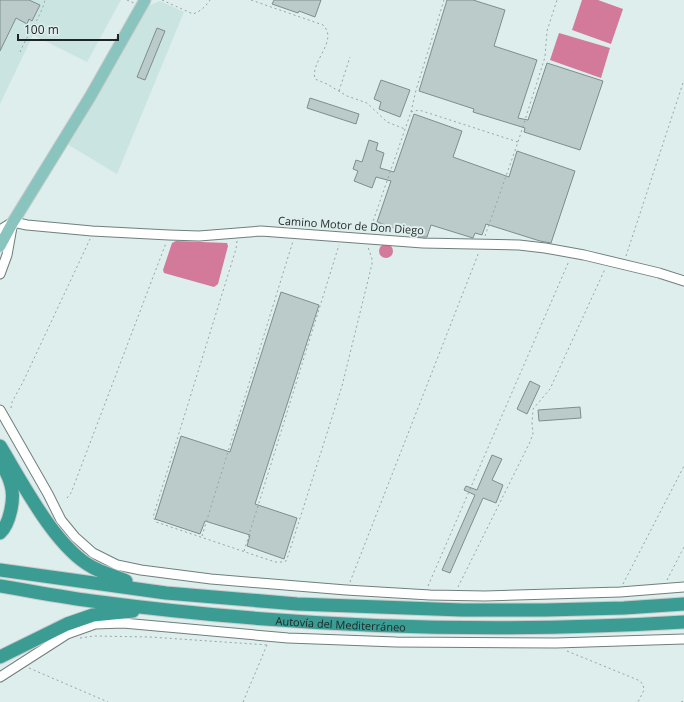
<svg xmlns="http://www.w3.org/2000/svg" width="684" height="702" font-family="'Open Sans',sans-serif">
<rect width="100%" height="100%" fill="#ddeeec"/>
<g fill="#cae5e1">
<path d="M 0,0 L 121,0 L 87,62 L 33,35 L 0,104 Z"/>
<path d="M 160,1 L 184,12 L 117,174 L 67,144 L 148,6 Z"/>
</g>
<g fill="#d37999">
<path d="M 582,0 L 598,0 L 623,9 L 611,44 L 572,30 Z"/>
<path d="M 559,33 L 610,48 L 601,78 L 550,60 Z"/>
<path d="M 176,241 L 227,243 L 228,246 L 218,284 L 214,287 L 164,273 L 163,270 L 172,243 Z"/>
<circle cx="386" cy="251" r="7"/>
</g>
<g fill="#bbcbc9" stroke="#7e8e8c">
<path d="M 0,0 L 29,0 L 40,5 L 32,21 L 29,19 L 27,24 L 16,18 L 0,51 Z"/>
<path d="M 274,0 L 321,0 L 315,17 L 299,11 L 298,13 L 272,4 Z"/>
<path d="M 447,0 L 473,0 L 505,10 L 494,46 L 537,60 L 518,118 L 528,120 L 547,63 L 603,81 L 580,150 L 524,132 L 525,128 L 473,112 L 474,109 L 419,91 Z"/>
<path d="M 157,28 L 165,31 L 145,80 L 137,77 Z"/>
<path d="M 381,80 L 410,90 L 400,117 L 379,109 L 381,102 L 374,99 Z"/>
<path d="M 310,98 L 359,114 L 356,124 L 307,108 Z"/>
<path d="M 414,114 L 462,131 L 453,157 L 509,177 L 517,151 L 575,171 L 551,243 L 540,241 L 486,224 L 482,235 L 475,233 L 473,238 L 431,225 L 427,237 L 419,237 L 377,222 L 391,181 L 376,177 L 372,188 L 354,181 L 358,171 L 353,169 L 356,160 L 362,162 L 369,140 L 378,143 L 376,150 L 384,153 L 380,168 L 394,172 Z"/>
<path d="M 281,292 L 319,305 L 255,504 L 297,518 L 284,559 L 247,546 L 250,535 L 205,521 L 200,534 L 155,519 L 181,436 L 230,452 Z"/>
<path d="M 530,381 L 540,386 L 527,414 L 517,409 Z"/>
<path d="M 580,407 L 581,418 L 539,421 L 538,410 Z"/>
<path d="M 492,455 L 502,459 L 492,480 L 503,485 L 496,503 L 483,498 L 450,573 L 442,570 L 475,495 L 464,490 L 466,486 L 477,490 Z"/>
</g>
<g fill="none" stroke-linecap="round" stroke-linejoin="round">
<defs>
<g id="minor">
<path d="M 13,222 L 27,225 L 92,231 L 169,235 L 199,236 L 261,231 L 423,243 L 519,245 L 545,248 L 584,255 L 659,273 L 684,281"/>
<path d="M 0,230 L 13,222"/>
<path d="M 0,274 L 7,255 L 12,227"/>
<path d="M 0,410 L 48,494 L 61,520 L 75,537 L 93,553 L 117,565 L 141,570 L 211,579 L 346,590 L 430,595 L 485,596 L 620,592 L 684,587"/>
<path d="M 0,677 L 67,634 L 95,624 L 123,623 L 288,638 L 396,642 L 556,643 L 684,639"/>
</g>
<path id="major" d="M 0,246 L 13,222 L 90,97 L 145,0"/>
<g id="highway">
<path d="M 0,446 C 22,482 55,547 92,567 C 103,573 115,576 126,581"/>
<path d="M 0,463 C 5,469 9,477 11,485 C 15,498 10,524 0,533"/>
<path d="M 0,570 L 166,593 L 297,604 L 462,610 L 545,610 L 624,608 L 684,604"/>
<path id="s1" d="M 0,586 C 31,591 61,597 92,601 C 288,627 487,634 684,622"/>
<path d="M 0,657 L 67,624 L 93,615 L 133,611"/>
</g>
</defs>
<use href="#minor" stroke="#707f7d" stroke-width="11"/>
<use href="#major" stroke="#c9cbcb" stroke-width="13"/>
<use href="#highway" stroke="#c9cbcb" stroke-width="15"/>
<g stroke="#97a4a2" stroke-width="1" stroke-dasharray="2 3" stroke-linecap="butt">
<path d="M 127,0 L 134,3"/>
<path d="M 162,0 L 193,14 C 201,11 205,7 210,0"/>
<path d="M 251,0 L 323,25 C 339,41 310,61 315,79 L 327,84 L 347,96 L 367,103 L 387,122 L 405,129"/>
<path d="M 20,52 C 27,35 41,17 45,0"/>
<path d="M 339,91 L 350,57"/>
<path d="M 411,112 L 419,110 L 518,142"/>
<path d="M 370,230 L 411,112 L 416,90 L 444,0"/>
<path d="M 485,236 L 518,142 L 545,57 L 547,31 L 557,0"/>
<path d="M 237,241 L 236,249 L 153,517 L 156,522 L 159,523 L 275,562 L 282,562 L 286,561 L 288,556 L 342,386 L 372,264 L 372,259 L 368,247"/>
<path d="M 626,256 L 684,80"/>
<path d="M 11,408 L 12,402 L 23,382 L 90,239"/>
<path d="M 67,498 L 71,493 L 166,243"/>
<path d="M 202,536 L 293,241"/>
<path d="M 244,551 L 339,245"/>
<path d="M 667,580 L 684,547"/>
<path d="M 350,582 L 479,252"/>
<path d="M 623,584 L 684,466"/>
<path d="M 428,586 L 569,261"/>
<path d="M 458,587 L 530,442 L 533,434 L 532,424 L 533,409 L 550,389 L 605,269"/>
<path d="M 80,638 L 94,636 L 150,637 L 268,645"/>
<path d="M 567,651 L 638,680 L 643,684 L 644,690 L 638,702"/>
<path d="M 29,668 L 108,702"/>
<path d="M 243,702 L 267,645"/>
<path d="M 681,702 L 684,701"/>
</g>
<use href="#minor" stroke="#fff" stroke-width="9"/>
<use href="#major" stroke="#89c4be" stroke-width="11"/>
<use href="#highway" stroke="#3b9c93" stroke-width="13"/>
</g>
<g text-anchor="middle" dominant-baseline="central" stroke-width="4" stroke-linejoin="round" paint-order="stroke">
<g font-size="11" fill="#1f2525" stroke="#ddeeec">
<text transform="translate(351 225) rotate(4)">Camino Motor de Don Diego</text>
<text stroke="none"><textPath href="#s1" startOffset="343">Autovía del Mediterráneo</textPath></text>
</g>
</g>
<path d="M18 34v6h100v-6" fill="none" stroke="#1f2525" stroke-width="2"/>
<text x="24" y="34" font-size="12" fill="#1f2525" stroke="#ddeeec" stroke-width="3" paint-order="stroke">100 m</text>
</svg>
